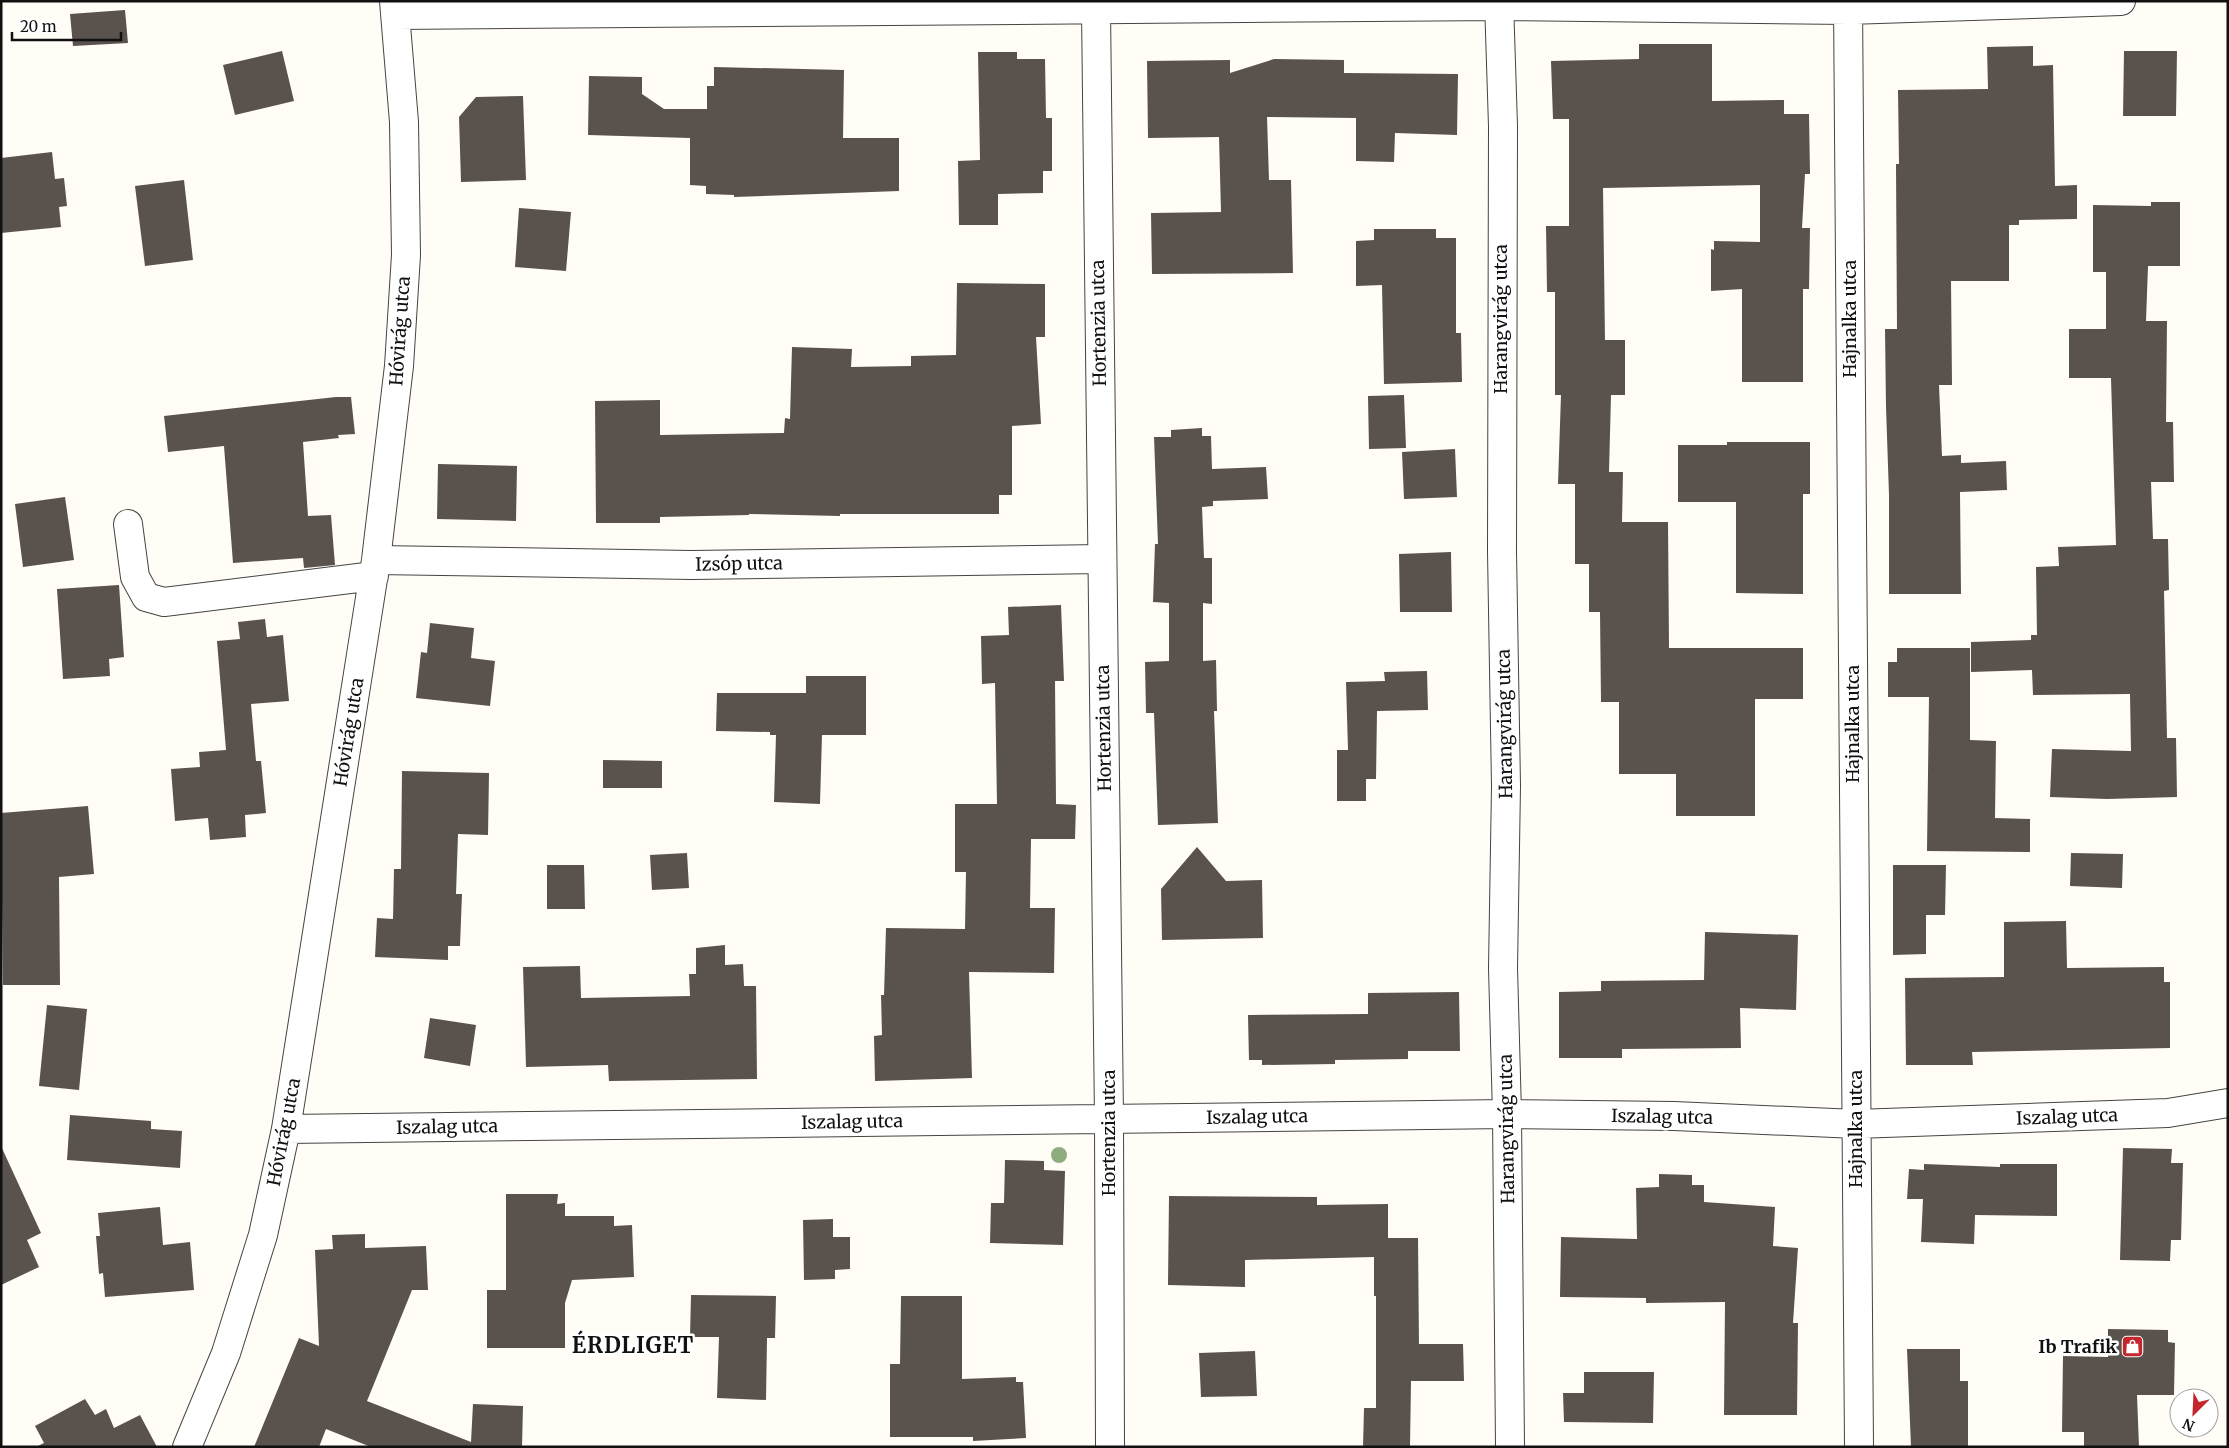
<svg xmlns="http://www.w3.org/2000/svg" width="2229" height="1448" viewBox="0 0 2229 1448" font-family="Merriweather,serif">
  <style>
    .building { fill: #5a524d }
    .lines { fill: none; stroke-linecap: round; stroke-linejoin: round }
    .minor-casing { stroke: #444; stroke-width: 30 }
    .minor { stroke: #fff; stroke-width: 28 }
    .tree { fill: #8dad7f }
    .labels { text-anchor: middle; stroke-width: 5; stroke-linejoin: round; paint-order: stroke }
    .street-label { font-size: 18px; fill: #111; stroke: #fff }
    .poi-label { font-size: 18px; font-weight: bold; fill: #111; stroke: #fff; text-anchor: end }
    .district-label { font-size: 22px; font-weight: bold; letter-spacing: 1px; fill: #111; stroke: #fff }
  </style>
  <rect width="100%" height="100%" fill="#fffdf5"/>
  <path class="building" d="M 125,10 L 128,43 L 73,46 L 70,14 Z
    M 1639,44 L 1712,44 L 1712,101 L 1784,100 L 1784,114 L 1809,114 L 1810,174 L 1805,174 L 1802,228 L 1810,228 L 1809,289 L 1803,289 L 1803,382 L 1742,382 L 1742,289 L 1711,291 L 1711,249 L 1714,250 L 1714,241 L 1760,242 L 1760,185 L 1603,188 L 1605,340 L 1625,340 L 1625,395 L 1611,395 L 1609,472 L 1623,472 L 1622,522 L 1668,522 L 1669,648 L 1803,648 L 1803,699 L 1755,699 L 1755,816 L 1676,816 L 1676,774 L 1619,774 L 1619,702 L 1601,702 L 1600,612 L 1589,612 L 1589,564 L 1575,564 L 1575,484 L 1558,484 L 1561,395 L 1555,395 L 1555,292 L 1547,292 L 1546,226 L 1569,226 L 1569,119 L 1553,119 L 1551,61 L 1639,59 Z
    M 2033,46 L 2033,66 L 2053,65 L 2055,186 L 2077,185 L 2077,219 L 2019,220 L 2019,225 L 2009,225 L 2009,281 L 1951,281 L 1952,385 L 1939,385 L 1942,456 L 1961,455 L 1961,463 L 2006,461 L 2007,490 L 1960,492 L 1961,594 L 1889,594 L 1889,495 L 1886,407 L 1885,329 L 1897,329 L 1896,164 L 1899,164 L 1898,90 L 1988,89 L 1987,47 Z
    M 282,51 L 294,101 L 235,115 L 223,65 Z
    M 2124,51 L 2177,51 L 2176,116 L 2123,116 Z
    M 978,52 L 1017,52 L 1017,59 L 1045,59 L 1046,118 L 1052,118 L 1052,171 L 1043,171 L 1043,193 L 998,194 L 998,225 L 959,225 L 958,161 L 980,160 Z
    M 1274,59 L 1344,60 L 1344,73 L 1458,74 L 1457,135 L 1395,133 L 1394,162 L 1356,161 L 1356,118 L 1267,117 L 1269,180 L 1291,180 L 1293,273 L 1152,274 L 1151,213 L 1221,212 L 1219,137 L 1148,138 L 1147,61 L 1230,60 L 1230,73 Z
    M 714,67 L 844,70 L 843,138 L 899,138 L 899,191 L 734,197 L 734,195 L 706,194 L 706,186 L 690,185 L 690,138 L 588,135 L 589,76 L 642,77 L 642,94 L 664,109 L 707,109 L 707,86 L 714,86 Z
    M 523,96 L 526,180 L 461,182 L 459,117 L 476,97 Z
    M 52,152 L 55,179 L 64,178 L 67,206 L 59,207 L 61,227 L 1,233 L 1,158 Z
    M 184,180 L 193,260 L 145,266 L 135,186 Z
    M 2151,202 L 2180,202 L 2180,266 L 2148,266 L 2146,321 L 2167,321 L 2166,422 L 2173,422 L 2174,482 L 2151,482 L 2153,539 L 2168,539 L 2169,590 L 2164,591 L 2167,738 L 2176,738 L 2177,797 L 2107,799 L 2050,797 L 2052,749 L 2131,751 L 2130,694 L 2033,695 L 2032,670 L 1971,672 L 1971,642 L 2031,640 L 2031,635 L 2037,635 L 2036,567 L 2059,566 L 2058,547 L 2116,545 L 2111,378 L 2069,378 L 2069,329 L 2106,329 L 2106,272 L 2093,272 L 2093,205 L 2151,206 Z
    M 519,208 L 571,212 L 566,271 L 515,267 Z
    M 1374,229 L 1436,229 L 1436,238 L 1456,238 L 1456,333 L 1461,333 L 1462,382 L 1384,384 L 1382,285 L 1356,286 L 1356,241 L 1374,240 Z
    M 957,283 L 1045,284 L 1045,337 L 1036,337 L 1041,424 L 1012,426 L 1012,495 L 999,495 L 999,514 L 840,514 L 840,516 L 749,514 L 749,515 L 660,517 L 660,523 L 596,523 L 595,401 L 660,400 L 660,435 L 784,433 L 785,418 L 790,419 L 792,347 L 852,349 L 851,367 L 911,366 L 911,356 L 956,355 Z
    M 1404,395 L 1406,448 L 1369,449 L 1368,396 Z
    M 336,397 L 351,397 L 355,434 L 338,435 L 339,438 L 303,442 L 308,516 L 331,515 L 335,565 L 304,568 L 303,558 L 233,563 L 224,446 L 168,452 L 164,416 Z
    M 1202,428 L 1202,436 L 1211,436 L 1212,469 L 1266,467 L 1268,499 L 1213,501 L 1213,506 L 1202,507 L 1204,558 L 1212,558 L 1212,604 L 1203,603 L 1203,661 L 1216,660 L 1217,711 L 1214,711 L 1218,823 L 1158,825 L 1154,713 L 1146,713 L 1145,662 L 1169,661 L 1169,603 L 1153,602 L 1155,544 L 1158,544 L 1154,437 L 1171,437 L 1171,430 Z
    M 1727,442 L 1810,442 L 1810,494 L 1803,494 L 1803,594 L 1736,593 L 1736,502 L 1678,502 L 1678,445 L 1727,445 Z
    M 1455,449 L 1457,497 L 1404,499 L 1402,452 Z
    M 438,464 L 517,466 L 516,521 L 437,519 Z
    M 65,497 L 74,560 L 23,567 L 15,504 Z
    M 1451,552 L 1452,612 L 1400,612 L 1399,554 Z
    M 119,585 L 124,657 L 109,659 L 110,676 L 63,679 L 57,589 Z
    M 1061,605 L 1064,681 L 1055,681 L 1056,804 L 1076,805 L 1075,839 L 1031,839 L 1030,908 L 1055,908 L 1054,973 L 969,972 L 972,1078 L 875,1081 L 874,1036 L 882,1035 L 881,995 L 884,995 L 886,928 L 965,929 L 966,872 L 955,872 L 955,804 L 997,804 L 995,683 L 982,684 L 981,636 L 1009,635 L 1008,607 Z
    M 265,619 L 267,637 L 283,635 L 289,701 L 251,704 L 256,761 L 261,761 L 266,813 L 245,815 L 246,837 L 210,840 L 208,818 L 175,821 L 171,769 L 200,767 L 199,752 L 226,750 L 217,641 L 240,639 L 238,622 Z
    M 430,623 L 474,628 L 471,658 L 495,661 L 490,706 L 416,698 L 421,652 L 427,653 Z
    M 1897,648 L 1970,648 L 1970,740 L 1996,741 L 1995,818 L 2030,819 L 2030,852 L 1927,851 L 1929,697 L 1888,697 L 1888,662 L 1897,662 Z
    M 1427,671 L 1428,710 L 1377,711 L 1376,779 L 1366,779 L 1366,801 L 1337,801 L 1337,750 L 1348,750 L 1346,682 L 1385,681 L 1384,672 Z
    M 806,676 L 866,676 L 866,735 L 822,735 L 820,804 L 774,802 L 776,735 L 770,735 L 770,732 L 716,731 L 717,693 L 806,693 Z
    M 603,760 L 662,761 L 662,788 L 603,788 Z
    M 402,771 L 489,773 L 488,835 L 458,834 L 456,894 L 462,894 L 460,946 L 448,946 L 448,960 L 375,957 L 377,918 L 393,919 L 394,869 L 401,869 Z
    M 88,806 L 94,874 L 59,877 L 60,985 L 3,985 L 1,813 Z
    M 1197,847 L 1226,881 L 1262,880 L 1263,938 L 1162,940 L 1161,889 Z
    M 687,853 L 689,888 L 652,890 L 650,855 Z
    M 2071,853 L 2123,854 L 2122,888 L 2070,886 Z
    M 547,865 L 584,865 L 585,909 L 547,909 Z
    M 1893,865 L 1946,865 L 1945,915 L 1926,915 L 1926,954 L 1893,955 Z
    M 2066,921 L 2067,968 L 2164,967 L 2164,982 L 2170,982 L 2170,1048 L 1972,1052 L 1973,1065 L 1906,1065 L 1905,978 L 2004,977 L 2004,922 Z
    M 1705,932 L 1798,935 L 1796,1010 L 1740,1008 L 1741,1048 L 1622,1049 L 1622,1058 L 1559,1058 L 1559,992 L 1601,991 L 1601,981 L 1704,980 Z
    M 725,945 L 725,965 L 743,964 L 744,986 L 756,986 L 757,1079 L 609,1081 L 608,1065 L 526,1067 L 523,967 L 580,966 L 581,998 L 690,996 L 689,974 L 696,974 L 696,948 Z
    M 1459,992 L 1460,1051 L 1408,1051 L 1408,1059 L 1335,1060 L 1335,1064 L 1262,1065 L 1262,1060 L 1249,1060 L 1248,1015 L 1368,1014 L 1368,993 Z
    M 47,1005 L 87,1009 L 79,1090 L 39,1086 Z
    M 430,1018 L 476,1025 L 470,1066 L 424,1058 Z
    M 70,1115 L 151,1121 L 151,1129 L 182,1131 L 180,1168 L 67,1160 Z
    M 1,1146 L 41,1233 L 27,1240 L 39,1267 L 1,1285 Z
    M 2123,1148 L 2172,1149 L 2171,1163 L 2183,1163 L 2181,1240 L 2171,1240 L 2170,1261 L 2120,1260 Z
    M 1005,1160 L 1044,1161 L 1044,1170 L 1065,1171 L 1063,1245 L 990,1243 L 991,1203 L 1004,1203 Z
    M 1924,1164 L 2000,1167 L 2000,1164 L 2057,1164 L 2057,1216 L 1975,1215 L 1974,1244 L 1921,1242 L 1923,1199 L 1907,1199 L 1909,1169 L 1924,1170 Z
    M 1659,1174 L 1692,1175 L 1692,1185 L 1704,1185 L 1704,1202 L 1775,1207 L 1773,1246 L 1798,1248 L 1793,1323 L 1798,1323 L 1797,1415 L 1724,1415 L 1725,1302 L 1646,1303 L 1646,1298 L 1560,1297 L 1561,1237 L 1637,1239 L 1636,1188 L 1659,1187 Z
    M 506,1194 L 558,1194 L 557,1204 L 565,1203 L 565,1216 L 614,1216 L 614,1226 L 632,1225 L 634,1277 L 572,1280 L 565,1303 L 565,1348 L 487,1348 L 487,1290 L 506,1290 Z
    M 1169,1196 L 1317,1197 L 1317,1205 L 1388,1204 L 1388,1238 L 1418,1238 L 1419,1344 L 1463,1344 L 1464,1381 L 1411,1381 L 1410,1447 L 1363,1447 L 1364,1408 L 1376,1408 L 1376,1296 L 1374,1296 L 1374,1257 L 1245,1260 L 1245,1287 L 1168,1285 Z
    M 160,1207 L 163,1245 L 190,1242 L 194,1290 L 105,1297 L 103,1273 L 99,1274 L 96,1236 L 100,1236 L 98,1213 Z
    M 833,1219 L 833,1237 L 850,1237 L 850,1269 L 835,1270 L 835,1279 L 804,1280 L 803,1220 Z
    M 365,1234 L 365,1248 L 426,1246 L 428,1290 L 412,1290 L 367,1401 L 471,1442 L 473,1404 L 523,1406 L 522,1447 L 371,1447 L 326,1429 L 319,1447 L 254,1447 L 299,1338 L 319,1346 L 315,1250 L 333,1249 L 332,1235 Z
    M 691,1295 L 776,1296 L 775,1338 L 767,1338 L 766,1400 L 717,1398 L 719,1337 L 690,1337 Z
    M 901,1296 L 962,1296 L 962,1379 L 1016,1377 L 1016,1382 L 1023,1382 L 1026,1438 L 973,1441 L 973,1437 L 890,1437 L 890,1364 L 900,1364 Z
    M 2108,1329 L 2168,1330 L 2168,1342 L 2175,1343 L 2174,1395 L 2137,1395 L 2139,1447 L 2084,1447 L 2084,1432 L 2062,1432 L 2063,1356 L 2108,1357 Z
    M 1907,1349 L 1960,1349 L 1960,1381 L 1968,1381 L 1968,1447 L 1911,1447 Z
    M 1255,1351 L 1257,1396 L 1201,1397 L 1199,1353 Z
    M 1584,1372 L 1654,1372 L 1653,1423 L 1564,1422 L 1563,1393 L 1584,1393 Z
    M 85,1399 L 95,1415 L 106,1409 L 114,1428 L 140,1415 L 157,1447 L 36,1447 L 44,1443 L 35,1426 Z"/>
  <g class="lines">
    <defs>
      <path id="minor" d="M 1499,1 L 1503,126 L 1502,552 L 1506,786 L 1503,968 L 1507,1114 L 1510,1447
        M 1848,1 L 1859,1447
        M 1096,9 L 1109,1119 L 1110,1447
        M 397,15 L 1499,6 L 1848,10 L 2121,1
        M 128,524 L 135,577 L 146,597 L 164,602 L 374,576
        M 376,560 L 692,565 L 1102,559
        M 286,1129 L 1507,1114 L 1674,1116 L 1856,1124 L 2168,1113 L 2228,1103
        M 187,1447 L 226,1353 L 263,1235 L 286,1129 L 376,560 L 399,366 L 406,255 L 404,122 L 394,1"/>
    </defs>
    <use href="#minor" class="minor-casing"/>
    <use href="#minor" class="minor"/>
  </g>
  <circle class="tree" cx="1059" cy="1155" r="8"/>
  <defs>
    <symbol id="shop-square" viewBox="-11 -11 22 22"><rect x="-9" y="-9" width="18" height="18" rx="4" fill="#c4262e" stroke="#fff"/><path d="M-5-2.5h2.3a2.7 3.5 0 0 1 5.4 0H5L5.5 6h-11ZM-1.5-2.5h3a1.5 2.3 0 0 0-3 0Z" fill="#fff"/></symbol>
  </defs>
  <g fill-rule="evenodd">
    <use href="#shop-square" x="2120" y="1334" width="25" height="25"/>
  </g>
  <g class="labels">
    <g class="street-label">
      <text transform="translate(1501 319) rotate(-90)" y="6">Harangvirág utca</text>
      <text transform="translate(1850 319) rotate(-90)" y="6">Hajnalka utca</text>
      <text transform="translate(1099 323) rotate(-91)" y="6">Hortenzia utca</text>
      <text transform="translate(400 331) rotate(-86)" y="6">Hóvirág utca</text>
      <text transform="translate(739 564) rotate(-1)" y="6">Izsóp utca</text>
      <text transform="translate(1505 724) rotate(-91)" y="6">Harangvirág utca</text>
      <text transform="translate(1853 724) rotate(-90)" y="6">Hajnalka utca</text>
      <text transform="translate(1104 728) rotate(-91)" y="6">Hortenzia utca</text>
      <text transform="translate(349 732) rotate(-81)" y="6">Hóvirág utca</text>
      <text transform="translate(1257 1117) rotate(-1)" y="6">Iszalag utca</text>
      <text transform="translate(1662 1117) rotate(1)" y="6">Iszalag utca</text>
      <text transform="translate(2067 1117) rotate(-2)" y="6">Iszalag utca</text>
      <text transform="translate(852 1122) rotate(-1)" y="6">Iszalag utca</text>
      <text transform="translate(447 1127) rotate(-1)" y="6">Iszalag utca</text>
      <text transform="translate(1507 1129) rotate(-91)" y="6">Harangvirág utca</text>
      <text transform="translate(1856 1129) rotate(-90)" y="6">Hajnalka utca</text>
      <text transform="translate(284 1132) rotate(-79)" y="6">Hóvirág utca</text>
      <text transform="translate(1109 1133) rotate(-90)" y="6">Hortenzia utca</text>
    </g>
    <g class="poi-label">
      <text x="2117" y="1353">Ib Trafik</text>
    </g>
    <g class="district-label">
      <text x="633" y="1353">ÉRDLIGET</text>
    </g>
  </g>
  <rect width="2229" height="1448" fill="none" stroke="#111111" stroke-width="5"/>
  <g transform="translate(2194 1413) rotate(204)"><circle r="24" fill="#ffffff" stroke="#a0a0a0"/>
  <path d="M0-4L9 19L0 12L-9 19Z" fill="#c4262e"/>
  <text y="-8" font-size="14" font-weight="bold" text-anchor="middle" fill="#111111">N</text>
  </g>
  <path d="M12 32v8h109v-8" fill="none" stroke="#111111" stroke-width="2.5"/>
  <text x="20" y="32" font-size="15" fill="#111111" stroke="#ffffff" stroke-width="4" paint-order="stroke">20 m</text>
</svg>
